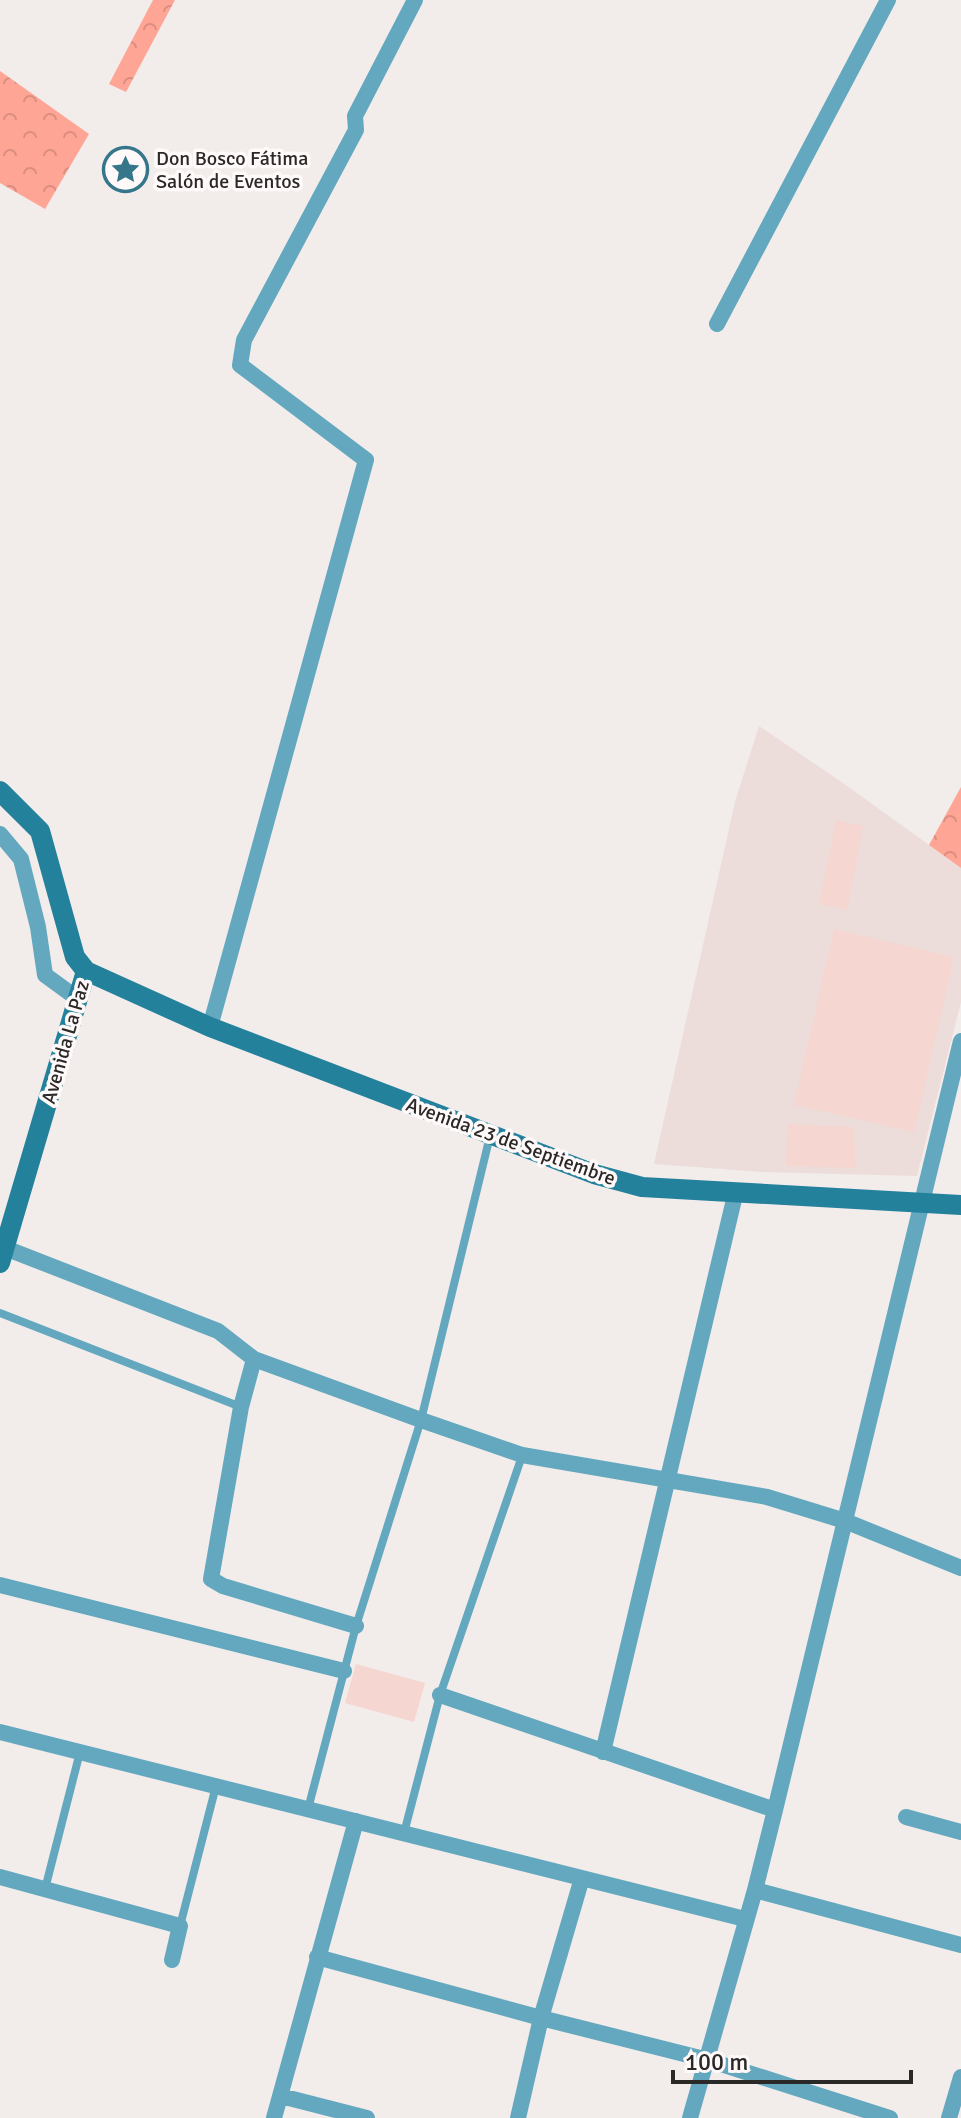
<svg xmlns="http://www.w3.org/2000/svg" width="961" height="2118" viewBox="0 0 961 2118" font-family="Signika,sans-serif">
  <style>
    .built { fill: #ecddda }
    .grass { fill: #f5d6d1 }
    .forest { fill: url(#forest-crowns) }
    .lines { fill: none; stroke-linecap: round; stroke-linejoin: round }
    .lane { stroke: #63a8be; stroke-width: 8 }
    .street { stroke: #63a8be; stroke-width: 16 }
    .secondary { stroke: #24819c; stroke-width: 20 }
    .labels { text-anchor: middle; stroke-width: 7; stroke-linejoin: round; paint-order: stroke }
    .poi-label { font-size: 20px; fill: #2b2828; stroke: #fffaf9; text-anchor: start }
    .street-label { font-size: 20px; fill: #2b2828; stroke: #fffaf9 }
  </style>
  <defs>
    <pattern id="forest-crowns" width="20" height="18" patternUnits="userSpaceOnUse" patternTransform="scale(2)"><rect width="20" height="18" fill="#ffa595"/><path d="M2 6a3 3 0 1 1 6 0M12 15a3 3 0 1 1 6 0" fill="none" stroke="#db8e80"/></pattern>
  </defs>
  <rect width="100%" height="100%" fill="#f2eceb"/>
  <path class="built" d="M 759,726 L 843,783 L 961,868 L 961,1002 L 917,1176 L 763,1172 L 654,1164 L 735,802 Z"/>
  <path class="grass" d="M 836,820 L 863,826 L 847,910 L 819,904 Z
    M 834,929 L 954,957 L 914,1132 L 794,1105 Z
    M 788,1124 L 854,1127 L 855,1168 L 786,1166 Z
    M 356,1664 L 425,1683 L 414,1722 L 345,1703 Z"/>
  <path class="forest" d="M 153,0 L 175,0 L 126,92 L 109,84 Z
    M 0,71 L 89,134 L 45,209 L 0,183 Z
    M 961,787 L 961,868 L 929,845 Z"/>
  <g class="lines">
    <path class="lane" d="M 0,1313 L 241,1407
      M 308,1809 L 356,1626 L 421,1420 L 490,1136
      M 404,1833 L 440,1695 L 522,1456
      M 45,1889 L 80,1752
      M 180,1926 L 216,1786"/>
    <path class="street" d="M 717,324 L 888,0
      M 0,834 L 21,859 L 38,927 L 45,975 L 78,999
      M 210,1027 L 366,460 L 240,365 L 244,340 L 356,130 L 355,116 L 415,0
      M 5,1248 L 218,1331 L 254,1359 L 421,1420 L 522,1455 L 767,1497 L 845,1521 L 961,1568
      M 254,1359 L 241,1407 L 211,1579 L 223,1586 L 356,1626
      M 0,1585 L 344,1671
      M 440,1695 L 775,1810
      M 0,1732 L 745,1919
      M 603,1752 L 736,1191
      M 906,1817 L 961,1832
      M 0,1877 L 180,1926 L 172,1960
      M 755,1890 L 961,1945
      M 317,1957 L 541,2018 L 708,2060 L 890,2118
      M 281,2096 L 367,2118
      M 274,2118 L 356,1821
      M 518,2118 L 541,2018 L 582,1878
      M 690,2118 L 755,1890 L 775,1810 L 961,1041
      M 949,2118 L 961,2077"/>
    <path class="secondary" d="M 0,791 L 40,831 L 75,957 L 86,971 L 210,1027 L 594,1174 L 642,1187 L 961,1205
      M 0,1263 L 86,971"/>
  </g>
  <defs>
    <symbol id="sight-ring" viewBox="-11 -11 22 22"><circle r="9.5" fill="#fffaf9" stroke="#36768a" stroke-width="1.5"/><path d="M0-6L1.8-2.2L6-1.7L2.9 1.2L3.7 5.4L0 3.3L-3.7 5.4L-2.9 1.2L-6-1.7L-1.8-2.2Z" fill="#36768a"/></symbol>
  </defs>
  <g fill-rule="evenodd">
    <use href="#sight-ring" x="100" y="144" width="51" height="51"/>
  </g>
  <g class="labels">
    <g class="poi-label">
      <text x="156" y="165">Don Bosco Fátima<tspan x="156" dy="23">Salón de Eventos</tspan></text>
    </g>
    <g class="street-label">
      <text transform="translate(65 1042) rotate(-74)" y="7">Avenida La Paz</text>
      <text transform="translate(511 1141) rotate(20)" y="7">Avenida 23 de Septiembre</text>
    </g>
  </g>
  <path d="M673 2070v12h238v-12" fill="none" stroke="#2b2828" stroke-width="4"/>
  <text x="685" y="2070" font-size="24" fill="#2b2828" stroke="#fffaf9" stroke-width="6" paint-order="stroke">100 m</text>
</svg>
